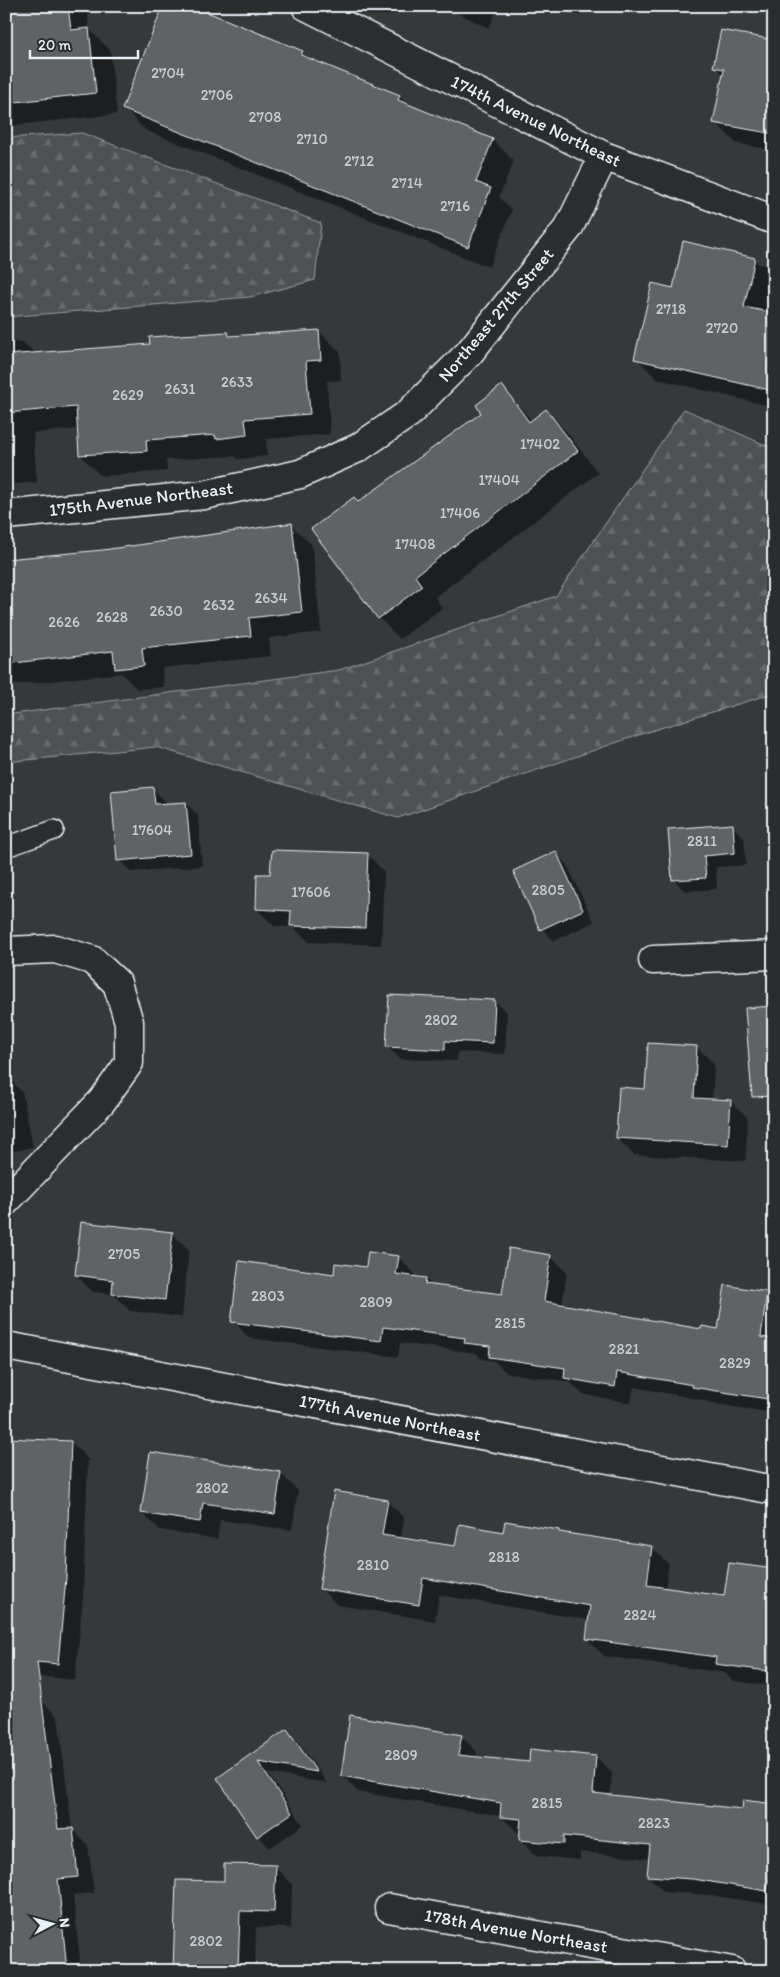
<svg xmlns="http://www.w3.org/2000/svg" width="780" height="1977" viewBox="0 0 780 1977" font-family="Itim,sans-serif">
  <style>
    .forest { fill: url(#forest-firs); stroke: #9aa1a5 }
    .shadow { fill: #0007 }
    .building { fill: #5f6365; stroke: #e8f1f8 }
    .lines { fill: none; stroke-linecap: round; stroke-linejoin: round }
    .service-casing { stroke: #e8f1f8; stroke-width: 22 }
    .minor-casing { stroke: #e8f1f8; stroke-width: 31 }
    .service { stroke: #2a2d2e; stroke-width: 19 }
    .minor { stroke: #2a2d2e; stroke-width: 28 }
    .labels { text-anchor: middle; stroke-width: 4; stroke-linejoin: round; paint-order: stroke }
    .number-label { font-size: 15px; fill: #c6ced3 }
    .street-label { font-size: 18px; fill: #e8f1f8; stroke: #2a2d2e }
  </style>
  <defs>
    <pattern id="forest-firs" width="22" height="20" patternUnits="userSpaceOnUse" patternTransform="scale(1.25)"><rect width="22" height="20" fill="#4d5152"/><path d="M5 1l3.5 6h-7zM16 11l3.5 6h-7z" fill="#676a6c"/></pattern>
  </defs>
  <rect width="100%" height="100%" fill="#35393a"/>
  <filter id="ink" filterUnits="userSpaceOnUse"><feTurbulence type="fractalNoise" baseFrequency=".02" numOctaves="2"/><feDisplacementMap in="SourceGraphic" scale="10" xChannelSelector="R" yChannelSelector="G"/><feConvolveMatrix kernelMatrix="1 2 1 2 8 2 1 2 1" color-interpolation-filters="sRGB"/></filter>
  <g filter="url(#ink)">
    <path class="forest" d="M 82,133 L 321,223 L 315,280 L 250,297 L 6,317 L 6,138 Z
      M 684,409 L 774,449 L 774,693 L 641,734 L 398,818 L 156,747 L 6,762 L 6,715 L 339,670 L 556,596 Z"/>
    <path class="shadow" d="M 6,6 L 87,6 L 89,29 L 110,50 L 117,114 L 6,126 Z
      M 442,6 L 498,6 L 489,28 Z
      M 774,41 L 774,153 L 771,150 L 736,143 L 715,122 L 724,76 L 715,66 Z
      M 302,52 L 310,60 L 399,96 L 410,107 L 493,140 L 514,161 L 499,197 L 512,210 L 489,267 L 145,130 L 124,108 Z
      M 754,259 L 759,264 L 774,267 L 774,407 L 657,379 L 636,358 L 673,289 Z
      M 319,331 L 340,352 L 341,380 L 327,381 L 330,434 L 266,439 L 267,456 L 238,459 L 234,456 L 166,460 L 167,471 L 101,476 L 80,455 L 78,429 L 33,433 L 37,482 L 6,485 L 6,343 L 23,342 L 36,354 L 151,345 L 228,333 L 232,337 Z
      M 502,387 L 532,421 L 546,411 L 567,432 L 598,473 L 435,597 L 442,608 L 400,639 L 379,618 L 313,530 L 359,503 L 483,413 Z
      M 291,525 L 312,545 L 321,632 L 269,638 L 271,656 L 162,668 L 164,687 L 137,689 L 121,673 L 6,686 L 6,560 L 103,551 Z
      M 153,789 L 165,801 L 166,805 L 186,803 L 198,815 L 202,866 L 131,872 L 119,860 Z
      M 732,826 L 744,838 L 746,865 L 716,867 L 717,889 L 685,891 L 673,879 Z
      M 555,853 L 567,865 L 594,922 L 554,941 L 542,929 Z
      M 367,854 L 384,872 L 381,945 L 309,942 L 293,927 L 274,926 L 257,909 L 272,876 Z
      M 495,1001 L 507,1013 L 505,1054 L 457,1052 L 457,1061 L 400,1059 L 388,1047 Z
      M 697,1047 L 714,1064 L 712,1100 L 730,1101 L 748,1118 L 745,1161 L 634,1155 L 617,1138 L 646,1090 Z
      M 6,1076 L 22,1092 L 33,1147 L 6,1153 Z
      M 172,1233 L 189,1250 L 182,1317 L 130,1311 L 113,1294 L 93,1292 L 76,1275 Z
      M 550,1256 L 567,1272 L 562,1306 L 702,1331 L 719,1330 L 767,1293 L 774,1300 L 774,1413 L 710,1403 L 707,1401 L 634,1387 L 631,1403 L 582,1394 L 570,1382 L 507,1373 L 494,1361 L 482,1359 L 476,1353 L 400,1343 L 398,1357 L 249,1338 L 233,1321 L 335,1275 L 367,1269 L 398,1257 L 415,1274 L 414,1277 L 426,1279 L 433,1286 L 503,1296 Z
      M 71,1442 L 88,1459 L 83,1596 L 75,1680 L 15,1674 Z
      M 281,1474 L 298,1491 L 292,1530 L 220,1520 L 217,1539 L 160,1530 L 142,1513 Z
      M 387,1501 L 404,1518 L 401,1539 L 456,1548 L 504,1533 L 559,1531 L 561,1534 L 651,1547 L 669,1564 L 665,1589 L 726,1598 L 774,1571 L 774,1686 L 733,1681 L 725,1673 L 604,1656 L 587,1639 L 590,1620 L 439,1595 L 435,1621 L 337,1605 L 320,1588 Z
      M 42,1701 L 58,1717 L 72,1829 L 88,1845 L 94,1893 L 73,1895 L 81,1970 L 87,1971 L 6,1971 Z
      M 287,1731 L 299,1743 L 327,1783 L 268,1773 L 303,1825 L 270,1848 L 258,1836 L 219,1778 Z
      M 461,1736 L 477,1752 L 476,1758 L 530,1764 L 596,1757 L 612,1773 L 610,1796 L 743,1810 L 774,1806 L 774,1905 L 710,1895 L 664,1892 L 648,1876 L 650,1859 L 580,1852 L 580,1860 L 537,1856 L 521,1840 L 521,1833 L 518,1833 L 501,1816 L 358,1792 L 342,1775 Z
      M 275,1867 L 292,1884 L 291,1928 L 256,1927 L 255,1971 L 175,1971 L 225,1883 Z"/>
    <path class="building" d="M 6,6 L 68,6 L 71,30 L 89,28 L 96,93 L 6,103 Z
      M 163,6 L 209,6 L 207,12 L 303,51 L 301,55 L 400,95 L 398,100 L 493,139 L 476,182 L 491,188 L 468,247 L 122,109 Z
      M 721,30 L 774,40 L 774,134 L 713,123 L 724,69 L 713,67 Z
      M 683,241 L 755,258 L 744,307 L 774,313 L 774,391 L 634,359 L 652,283 L 673,288 Z
      M 319,330 L 321,360 L 306,361 L 310,414 L 245,419 L 247,435 L 216,439 L 215,435 L 146,440 L 147,451 L 79,455 L 76,407 L 6,413 L 6,355 L 150,344 L 149,337 L 228,332 L 229,336 Z
      M 502,385 L 529,422 L 546,409 L 578,451 L 415,576 L 422,586 L 378,619 L 311,529 L 354,497 L 358,502 L 481,413 L 476,405 Z
      M 292,523 L 302,612 L 249,618 L 251,636 L 142,648 L 144,666 L 115,669 L 113,651 L 6,664 L 6,609 L 10,609 L 6,559 L 103,550 Z
      M 153,787 L 155,804 L 186,802 L 191,854 L 117,861 L 111,791 Z
      M 733,824 L 735,853 L 704,856 L 706,878 L 672,880 L 668,829 Z
      M 272,850 L 368,853 L 365,928 L 290,926 L 291,911 L 256,909 L 257,874 L 270,874 Z
      M 556,851 L 583,910 L 540,930 L 513,871 Z
      M 389,995 L 495,1000 L 493,1043 L 445,1041 L 445,1050 L 386,1047 Z
      M 774,1006 L 774,1096 L 752,1097 L 745,1008 Z
      M 648,1043 L 697,1046 L 694,1098 L 731,1100 L 728,1145 L 616,1138 L 619,1087 L 645,1089 Z
      M 81,1222 L 173,1232 L 165,1300 L 112,1294 L 113,1280 L 75,1275 Z
      M 509,1248 L 551,1255 L 544,1301 L 701,1329 L 702,1326 L 718,1329 L 725,1285 L 767,1292 L 761,1337 L 774,1339 L 774,1400 L 692,1387 L 693,1385 L 617,1372 L 615,1387 L 564,1378 L 565,1368 L 489,1357 L 490,1346 L 464,1343 L 465,1338 L 383,1327 L 381,1341 L 231,1322 L 239,1261 L 334,1274 L 335,1263 L 366,1267 L 368,1252 L 399,1256 L 396,1274 L 426,1278 L 425,1284 L 502,1294 Z
      M 6,1438 L 71,1441 L 66,1578 L 58,1664 L 37,1662 L 58,1829 L 73,1828 L 78,1877 L 58,1879 L 67,1971 L 6,1971 Z
      M 150,1452 L 281,1472 L 275,1514 L 203,1503 L 200,1522 L 141,1513 Z
      M 334,1491 L 388,1500 L 382,1535 L 455,1546 L 459,1524 L 503,1532 L 505,1521 L 559,1530 L 559,1532 L 652,1546 L 647,1585 L 724,1596 L 729,1563 L 774,1569 L 774,1672 L 715,1664 L 716,1657 L 586,1639 L 590,1606 L 423,1578 L 419,1605 L 319,1589 Z
      M 350,1715 L 462,1735 L 458,1755 L 529,1762 L 530,1749 L 596,1756 L 593,1793 L 742,1809 L 743,1800 L 774,1804 L 774,1862 L 771,1861 L 767,1891 L 693,1879 L 647,1876 L 650,1845 L 564,1836 L 564,1844 L 519,1840 L 521,1819 L 500,1817 L 501,1803 L 341,1776 Z
      M 287,1729 L 317,1772 L 258,1762 L 292,1813 L 257,1837 L 217,1778 Z
      M 224,1864 L 276,1865 L 274,1912 L 240,1911 L 238,1971 L 173,1971 L 176,1880 L 224,1881 Z"/>
    <g class="lines">
      <defs>
        <path id="service" d="M 6,847 L 54,830"/>
        <path id="minor" d="M 306,6 L 604,156 L 774,220
          M 6,515 L 204,495 L 300,474 L 358,448 L 408,414 L 469,353 L 569,227 L 604,156
          M 6,951 L 55,949 L 92,960 L 117,983 L 129,1022 L 129,1063 L 102,1101 L 6,1201
          M 653,960 L 774,955
          M 6,1346 L 774,1490
          M 389,1908 L 732,1971"/>
      </defs>
      <use href="#service" class="service-casing"/>
      <use href="#minor" class="minor-casing"/>
      <use href="#service" class="service"/>
      <use href="#minor" class="minor"/>
    </g>
  </g>
  <g class="labels">
    <g class="number-label">
      <text x="168" y="78">2704</text>
      <text x="217" y="100">2706</text>
      <text x="265" y="122">2708</text>
      <text x="312" y="144">2710</text>
      <text x="359" y="166">2712</text>
      <text x="407" y="188">2714</text>
      <text x="455" y="211">2716</text>
      <text x="671" y="314">2718</text>
      <text x="722" y="333">2720</text>
      <text x="237" y="387">2633</text>
      <text x="180" y="394">2631</text>
      <text x="128" y="400">2629</text>
      <text x="540" y="449">17402</text>
      <text x="499" y="485">17404</text>
      <text x="460" y="518">17406</text>
      <text x="415" y="549">17408</text>
      <text x="271" y="603">2634</text>
      <text x="219" y="610">2632</text>
      <text x="166" y="616">2630</text>
      <text x="112" y="622">2628</text>
      <text x="64" y="627">2626</text>
      <text x="152" y="835">17604</text>
      <text x="702" y="846">2811</text>
      <text x="548" y="895">2805</text>
      <text x="311" y="897">17606</text>
      <text x="441" y="1025">2802</text>
      <text x="124" y="1259">2705</text>
      <text x="268" y="1301">2803</text>
      <text x="376" y="1307">2809</text>
      <text x="510" y="1328">2815</text>
      <text x="624" y="1354">2821</text>
      <text x="735" y="1368">2829</text>
      <text x="212" y="1493">2802</text>
      <text x="504" y="1562">2818</text>
      <text x="373" y="1570">2810</text>
      <text x="640" y="1620">2824</text>
      <text x="401" y="1760">2809</text>
      <text x="547" y="1808">2815</text>
      <text x="654" y="1828">2823</text>
      <text x="206" y="1946">2802</text>
    </g>
    <g class="street-label">
      <text transform="translate(536 121) rotate(26)" y="6">174th Avenue Northeast</text>
      <text transform="translate(496 315) rotate(-50)" y="6">Northeast 27th Street</text>
      <text transform="translate(141 499) rotate(-7)" y="6">175th Avenue Northeast</text>
      <text transform="translate(390 1418) rotate(11)" y="6">177th Avenue Northeast</text>
      <text transform="translate(516 1931) rotate(10)" y="6">178th Avenue Northeast</text>
    </g>
  </g>
  <rect width="780" height="1977" fill="none" stroke="#2a2d2e" stroke-width="25"/>
  <rect x="12" y="12" width="755" height="1952" fill="none" stroke="#e8f1f8" stroke-width="2" filter="url(#ink)"/>
  <g transform="translate(52 1924) rotate(84)" stroke="#2a2d2e" stroke-width="4" paint-order="stroke">
  <path d="M0-4L9 19L0 12L-9 19Z" fill="#e8f1f8"/>
  <text y="-8" font-size="14" font-weight="bold" text-anchor="middle" fill="#e8f1f8">N</text>
  </g>
  <path d="M30 50v8h108v-8" fill="none" stroke="#e8f1f8" stroke-width="2.5"/>
  <text x="38" y="50" font-size="15" fill="#e8f1f8" stroke="#2a2d2e" stroke-width="4" paint-order="stroke">20 m</text>
</svg>
